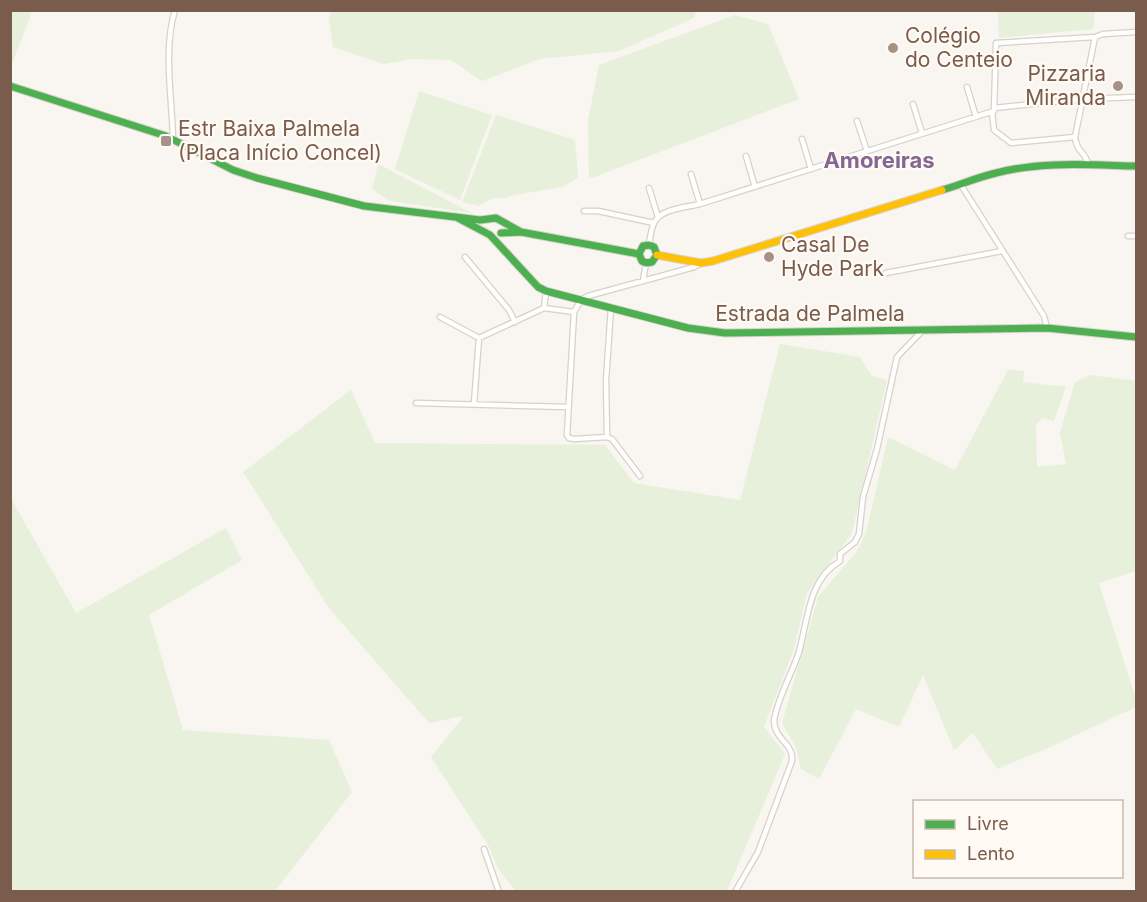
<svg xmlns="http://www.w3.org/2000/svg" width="1147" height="902" viewBox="0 0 1147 902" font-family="Inter,sans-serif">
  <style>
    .green { fill: #e7f0db }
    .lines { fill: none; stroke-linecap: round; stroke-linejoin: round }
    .street-casing { stroke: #d7d1cb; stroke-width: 7 }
    .fast-casing { stroke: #d9d2cb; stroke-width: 9 }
    .slow-casing { stroke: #d9d2cb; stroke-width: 9 }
    .street { stroke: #fefefd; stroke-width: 4.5 }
    .fast { stroke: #4caf50; stroke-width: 7 }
    .slow { stroke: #ffc107; stroke-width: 7 }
    .poi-dot { fill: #a69286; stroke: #fffaf3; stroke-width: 2 }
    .labels { text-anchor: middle; stroke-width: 4.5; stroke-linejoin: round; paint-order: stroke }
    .poi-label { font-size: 21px; fill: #7a5c4d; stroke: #fffaf3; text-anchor: start }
    .street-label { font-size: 21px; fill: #7a5c4d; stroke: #fffaf3 }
    .neighbourhood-label { font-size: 22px; font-weight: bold; fill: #846695; stroke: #fffaf3 }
  </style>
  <rect width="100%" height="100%" fill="#f9f5f0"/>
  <path class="green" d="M 11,10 L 31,11 L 30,17 L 11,66 Z
    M 331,10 L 696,10 L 696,11 L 694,18 L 619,51 L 540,59 L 482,81 L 451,60 L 412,59 L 383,64 L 333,47 L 329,19 Z
    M 998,11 L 998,10 L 1104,11 L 1104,12 L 1095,12 L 1093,29 L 999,38 Z
    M 735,15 L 768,24 L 799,99 L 589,179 L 588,120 L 599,65 Z
    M 419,91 L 492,115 L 460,200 L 395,169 Z
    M 496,115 L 575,140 L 578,178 L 562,187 L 514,195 L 507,198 L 493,198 L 479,206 L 462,202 Z
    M 378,164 L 472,213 L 390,201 L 372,189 Z
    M 780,344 L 860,357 L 872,376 L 887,380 L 852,533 L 807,593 L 794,649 L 764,727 L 785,754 L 727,891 L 515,891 L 498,868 L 488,845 L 431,757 L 464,716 L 429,723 L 329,608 L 243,472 L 351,390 L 375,443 L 605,445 L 634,483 L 740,500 Z
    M 1008,370 L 1024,371 L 1023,382 L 1066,387 L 1054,421 L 1043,418 L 1036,424 L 1037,467 L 1066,464 L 1060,433 L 1075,382 L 1090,375 L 1136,381 L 1136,571 L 1099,583 L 1136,700 L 1136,707 L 1048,748 L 997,769 L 973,733 L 954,750 L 923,675 L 899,727 L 856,709 L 819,779 L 801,769 L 796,748 L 782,723 L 818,597 L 857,551 L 866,533 L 888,437 L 955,470 Z
    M 10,497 L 76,613 L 226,528 L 242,560 L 149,615 L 183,730 L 329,740 L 352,792 L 275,891 L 11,891 Z"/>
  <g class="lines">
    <defs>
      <path id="street" d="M 967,87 L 976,117
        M 913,104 L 922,133
        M 994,108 L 1083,99 L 1136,97
        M 992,112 L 994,130 L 1011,143 L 1075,137
        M 857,121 L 867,151
        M 173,139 C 172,98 163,49 175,10
        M 802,139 L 811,169
        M 746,156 L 755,187
        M 1088,165 C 1087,153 1076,152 1075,137 L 1095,37
        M 691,174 L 700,204
        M 961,185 L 1044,316 L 1047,328
        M 649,188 L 658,217
        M 584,211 L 598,211 L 654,223
        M 1128,236 L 1136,236
        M 649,245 C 650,237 651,228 655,221 C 662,209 687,207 700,204 L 994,111 L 996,43 L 1095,37 L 1103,34 L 1136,32
        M 465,257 L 509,310 L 515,322
        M 886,273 L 1002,251
        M 643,281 L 646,263
        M 546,291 L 544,308 L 574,312 L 581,300 L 588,296 L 694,267 L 701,263
        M 574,312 L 567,435 L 569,438 L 574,439 L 607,437 L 612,439 L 640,476
        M 440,317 L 479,338 L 544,308
        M 416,403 L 568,407
        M 474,404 L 479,338
        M 607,437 L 606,380 L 611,308
        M 484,849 L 499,892
        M 735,892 L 758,852 L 792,761 C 794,743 774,740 774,720 C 778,698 790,677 798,655 C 808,623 807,580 840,561 L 840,554 L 855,542 L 859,534 L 863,497 L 877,449 L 897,357 L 922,331"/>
      <path id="fast" d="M 10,86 L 166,136 L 233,170 L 257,178 L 364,206 L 480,220 L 496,218 L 521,232
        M 942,190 C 960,185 978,177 996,173 C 1041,161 1090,165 1136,166
        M 456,217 L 490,235 L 538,287 L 546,291 L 688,328 L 725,333 L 1047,328 L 1136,337
        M 501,233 L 521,232 L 639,254
        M 639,254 L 643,246 L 649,245 L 654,247 L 657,255
        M 639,254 L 642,261 L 646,263 L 652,262 L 657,255"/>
      <path id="slow" d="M 657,255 L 701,263 L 713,261 L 942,190"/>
    </defs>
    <use href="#street" class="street-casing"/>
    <use href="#fast" class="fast-casing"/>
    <use href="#slow" class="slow-casing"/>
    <use href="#street" class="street"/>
    <use href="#fast" class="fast"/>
    <use href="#slow" class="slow"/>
  </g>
  <g class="poi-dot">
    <circle cx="893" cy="48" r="6"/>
    <circle cx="1118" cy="86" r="6"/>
    <rect x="160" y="135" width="12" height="12" rx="3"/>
    <circle cx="769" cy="257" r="6"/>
  </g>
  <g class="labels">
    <g class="poi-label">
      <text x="905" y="43">Colégio<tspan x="905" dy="24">do Centeio</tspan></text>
      <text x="1106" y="81" text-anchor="end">Pizzaria<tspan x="1106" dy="24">Miranda</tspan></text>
      <text x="178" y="136">Estr Baixa Palmela<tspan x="178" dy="24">(Placa Início Concel)</tspan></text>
      <text x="781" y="252">Casal De<tspan x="781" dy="24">Hyde Park</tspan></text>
    </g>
    <g class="street-label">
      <text x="810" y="321">Estrada de Palmela</text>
    </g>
    <g class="neighbourhood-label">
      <text x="879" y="168">Amoreiras</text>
    </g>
  </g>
  <rect width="1147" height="902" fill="none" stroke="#7a5c4d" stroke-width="24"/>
  <rect x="913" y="800" width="210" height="78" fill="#fffaf3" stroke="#cabbb1" stroke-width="1.5"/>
  <rect x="925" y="820" width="30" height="9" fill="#4caf50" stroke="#cabbb1" stroke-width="1.5"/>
  <text x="967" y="830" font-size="18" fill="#7a5c4d">Livre</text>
  <rect x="925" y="850" width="30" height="9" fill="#ffc107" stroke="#cabbb1" stroke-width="1.5"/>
  <text x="967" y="860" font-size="18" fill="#7a5c4d">Lento</text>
</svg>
